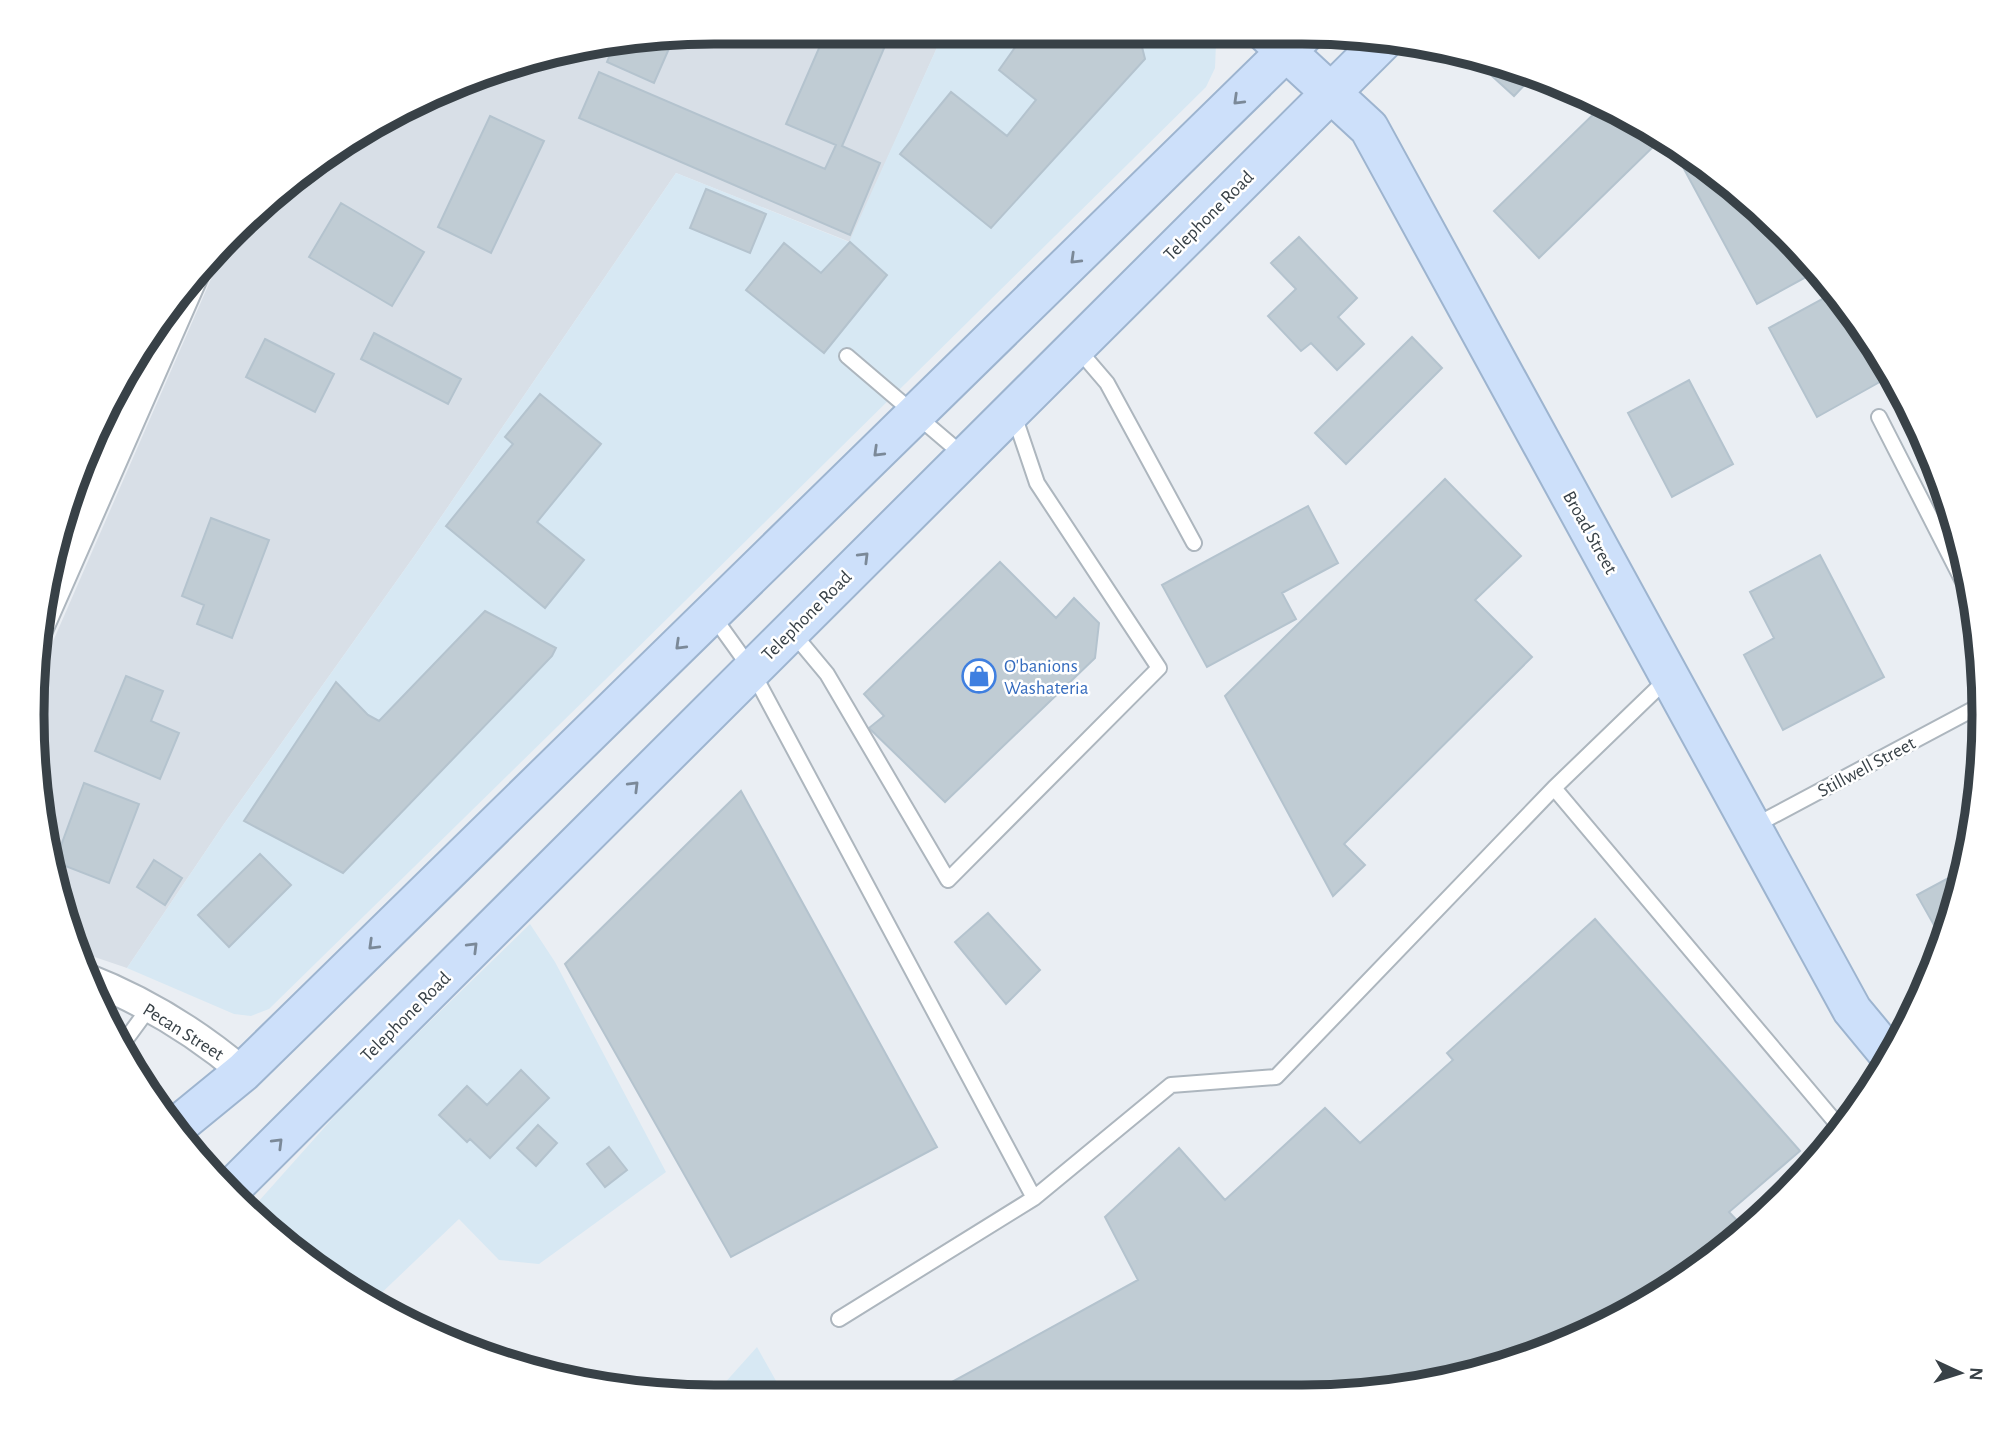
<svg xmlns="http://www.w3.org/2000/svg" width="2016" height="1429" viewBox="0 0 2016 1429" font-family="'Alegreya Sans',sans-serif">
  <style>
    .residential { fill: #d8dfe7 }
    .commercial { fill: #d7e8f3 }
    .building { fill: #c0ccd4; stroke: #b4c3ce; stroke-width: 2 }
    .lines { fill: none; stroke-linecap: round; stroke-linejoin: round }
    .lane-casing { stroke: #adb6be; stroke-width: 18 }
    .street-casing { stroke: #adb6be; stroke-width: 32 }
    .secondary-casing { stroke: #9db4cf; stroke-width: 42 }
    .lane { stroke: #fff; stroke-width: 14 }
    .street { stroke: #fff; stroke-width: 28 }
    .secondary { stroke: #cde0fa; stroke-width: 38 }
    .oneway { stroke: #7b8998 }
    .labels { text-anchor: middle; stroke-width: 5; stroke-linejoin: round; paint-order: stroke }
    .street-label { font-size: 19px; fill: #384147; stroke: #fff }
    .shop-label { font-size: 19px; fill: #366cbe; stroke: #fff; text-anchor: start }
    .rim { fill: none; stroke: #384147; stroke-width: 9 }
  </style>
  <rect width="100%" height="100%" fill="#eaeef3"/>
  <path class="residential" d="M 715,32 L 944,32 L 850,242 L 676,173 L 415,555 L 224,824 L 127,968 L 77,951 L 37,803 L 37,678 L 228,240 L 335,146 L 537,55 Z
    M 144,349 L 69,521 L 102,413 Z"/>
  <path class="commercial" d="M 944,32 L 1208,32 L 1216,43 L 1215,68 L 1206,87 L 605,680 L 269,1009 L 251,1016 L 234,1014 L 127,968 L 224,824 L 415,555 L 676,173 L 849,242 Z
    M 530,924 L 555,962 L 666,1172 L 539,1264 L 499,1260 L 459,1219 L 372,1302 L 298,1256 L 250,1211 L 348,1101 Z
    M 757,1347 L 784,1395 L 713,1396 Z"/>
  <path class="building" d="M 826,32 L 891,32 L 842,146 L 880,163 L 850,235 L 579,118 L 599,72 L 825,169 L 836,145 L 786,124 Z
    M 1026,32 L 1113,32 L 1141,43 L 1145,59 L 991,228 L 900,154 L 951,92 L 1007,136 L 1036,100 L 999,70 Z
    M 674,37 L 654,83 L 607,62 L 614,45 Z
    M 1469,55 L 1534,75 L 1514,96 Z
    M 1604,104 L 1630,117 L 1656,144 L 1539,258 L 1494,211 Z
    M 490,116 L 544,141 L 491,253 L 438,227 Z
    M 1670,143 L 1752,201 L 1819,270 L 1757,304 Z
    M 706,189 L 766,214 L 750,253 L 690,228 Z
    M 341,203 L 424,252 L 392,306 L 309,257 Z
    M 1299,237 L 1357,298 L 1338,317 L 1364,344 L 1337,370 L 1311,343 L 1301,351 L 1268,316 L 1296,289 L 1271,263 Z
    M 850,242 L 887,275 L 824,353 L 746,290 L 784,243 L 821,273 Z
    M 1835,292 L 1894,374 L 1817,417 L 1769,328 Z
    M 374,333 L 461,379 L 448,404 L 361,359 Z
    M 1412,337 L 1442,368 L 1346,464 L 1315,433 Z
    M 265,339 L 334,374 L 315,412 L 246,377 Z
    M 1689,380 L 1733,464 L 1672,497 L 1628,413 Z
    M 540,394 L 601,444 L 537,522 L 584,560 L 545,608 L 446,526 L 513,444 L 505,437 Z
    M 1445,479 L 1521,556 L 1475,600 L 1532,657 L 1344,844 L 1365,865 L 1333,896 L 1225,696 Z
    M 1308,506 L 1338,563 L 1282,593 L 1296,619 L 1207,667 L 1162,585 Z
    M 211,518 L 269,540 L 232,638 L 197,624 L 204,605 L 182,596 Z
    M 1820,555 L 1884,677 L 1783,730 L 1744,655 L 1774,638 L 1750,592 Z
    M 1000,562 L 1056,618 L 1074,598 L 1099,623 L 1095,658 L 945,802 L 869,728 L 884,716 L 864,694 Z
    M 485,611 L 556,648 L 552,656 L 343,873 L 244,821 L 336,682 L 368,715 L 379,721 Z
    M 126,676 L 163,691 L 151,721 L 179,733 L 160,779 L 95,751 Z
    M 84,783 L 139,804 L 109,883 L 55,862 Z
    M 741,791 L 937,1147 L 731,1257 L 565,964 Z
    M 260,854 L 291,885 L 229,947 L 198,915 Z
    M 154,860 L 182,878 L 165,905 L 137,887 Z
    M 1965,869 L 1961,892 L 1943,941 L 1917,895 Z
    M 988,913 L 1040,970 L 1006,1004 L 955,942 Z
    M 1595,919 L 1800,1151 L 1729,1212 L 1747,1231 L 1603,1327 L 1391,1392 L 930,1394 L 1138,1280 L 1105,1217 L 1179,1148 L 1225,1200 L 1325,1108 L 1360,1143 L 1453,1060 L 1447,1053 Z
    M 521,1070 L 549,1098 L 490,1158 L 470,1139 L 467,1142 L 439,1115 L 467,1086 L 487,1105 Z
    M 538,1125 L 557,1143 L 536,1166 L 517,1148 Z
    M 609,1147 L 627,1170 L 605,1187 L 587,1164 Z"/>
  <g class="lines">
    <defs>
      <path id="lane" d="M 1077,348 L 1107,383 L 1194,543
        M 847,356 L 963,455
        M 1879,417 L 1973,601
        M 713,616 L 751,669 L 1034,1198 L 1171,1085 L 1276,1077 L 1554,788 L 1667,679
        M 792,632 L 827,674 L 948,880 L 1159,668 L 1037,483 L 1014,415
        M 1554,788 L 1843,1131
        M 1754,826 L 1981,705
        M 124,1042 L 149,1008
        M 839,1319 L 1034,1198"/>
      <path id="street" d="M 37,632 L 194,275
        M 84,977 C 141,999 196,1032 243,1072"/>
      <path id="secondary" d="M 1265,32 L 1369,128 L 1852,1010 L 1890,1056
        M 177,1126 L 243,1072 L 1306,32
        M 229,1191 L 1384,40"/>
    </defs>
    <use href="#lane" class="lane-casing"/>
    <use href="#street" class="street-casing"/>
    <use href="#secondary" class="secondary-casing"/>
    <use href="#lane" class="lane"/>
    <use href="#street" class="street"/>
    <use href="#secondary" class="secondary"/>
  </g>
  <defs><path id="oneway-chevron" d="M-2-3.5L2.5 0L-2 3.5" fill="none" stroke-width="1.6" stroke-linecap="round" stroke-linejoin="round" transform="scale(1.75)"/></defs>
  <g class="oneway">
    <use href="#oneway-chevron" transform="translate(1238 100) rotate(136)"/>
    <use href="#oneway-chevron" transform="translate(1075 259) rotate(136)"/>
    <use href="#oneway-chevron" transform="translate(878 452) rotate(136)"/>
    <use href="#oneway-chevron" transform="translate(864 557) rotate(-45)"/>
    <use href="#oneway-chevron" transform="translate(680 645) rotate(136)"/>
    <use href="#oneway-chevron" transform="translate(634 786) rotate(-45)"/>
    <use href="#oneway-chevron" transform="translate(373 945) rotate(136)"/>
    <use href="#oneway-chevron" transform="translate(473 947) rotate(-45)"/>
    <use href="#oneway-chevron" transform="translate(278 1143) rotate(-45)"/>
  </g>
  <defs>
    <symbol id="shop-ring" viewBox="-11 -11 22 22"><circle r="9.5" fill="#fff" stroke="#3f7fe0" stroke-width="1.5"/><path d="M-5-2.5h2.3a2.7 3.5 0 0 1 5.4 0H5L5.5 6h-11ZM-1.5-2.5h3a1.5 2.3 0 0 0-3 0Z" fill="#3f7fe0"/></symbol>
  </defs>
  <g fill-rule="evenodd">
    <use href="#shop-ring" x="960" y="657" width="38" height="38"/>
  </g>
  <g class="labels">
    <g class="street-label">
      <text transform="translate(1208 215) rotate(-45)" y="7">Telephone Road</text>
      <text transform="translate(1591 532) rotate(61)" y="7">Broad Street</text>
      <text transform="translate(806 615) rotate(-45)" y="7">Telephone Road</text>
      <text transform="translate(1866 766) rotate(-28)" y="7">Stillwell Street</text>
      <text transform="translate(405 1016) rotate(-45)" y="7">Telephone Road</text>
      <text transform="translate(184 1031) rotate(32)" y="7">Pecan Street</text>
    </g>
    <g class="shop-label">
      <text x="1004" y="672">O'banions<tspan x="1004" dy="22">Washateria</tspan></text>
    </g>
  </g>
  <path d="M0 0H2016V1429H0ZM714 44H1302A670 670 0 0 1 1972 714V715A670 670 0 0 1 1302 1385H714A670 670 0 0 1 44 715V714A670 670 0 0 1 714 44Z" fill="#fff" fill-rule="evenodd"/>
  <path class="rim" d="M714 44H1302A670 670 0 0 1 1972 714V715A670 670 0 0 1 1302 1385H714A670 670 0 0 1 44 715V714A670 670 0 0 1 714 44Z"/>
  <g transform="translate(1960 1373) rotate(94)" stroke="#ffffff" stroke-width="5" paint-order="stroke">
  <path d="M0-5L12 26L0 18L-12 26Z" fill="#384147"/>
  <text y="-10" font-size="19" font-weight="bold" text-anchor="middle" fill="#384147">N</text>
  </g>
</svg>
